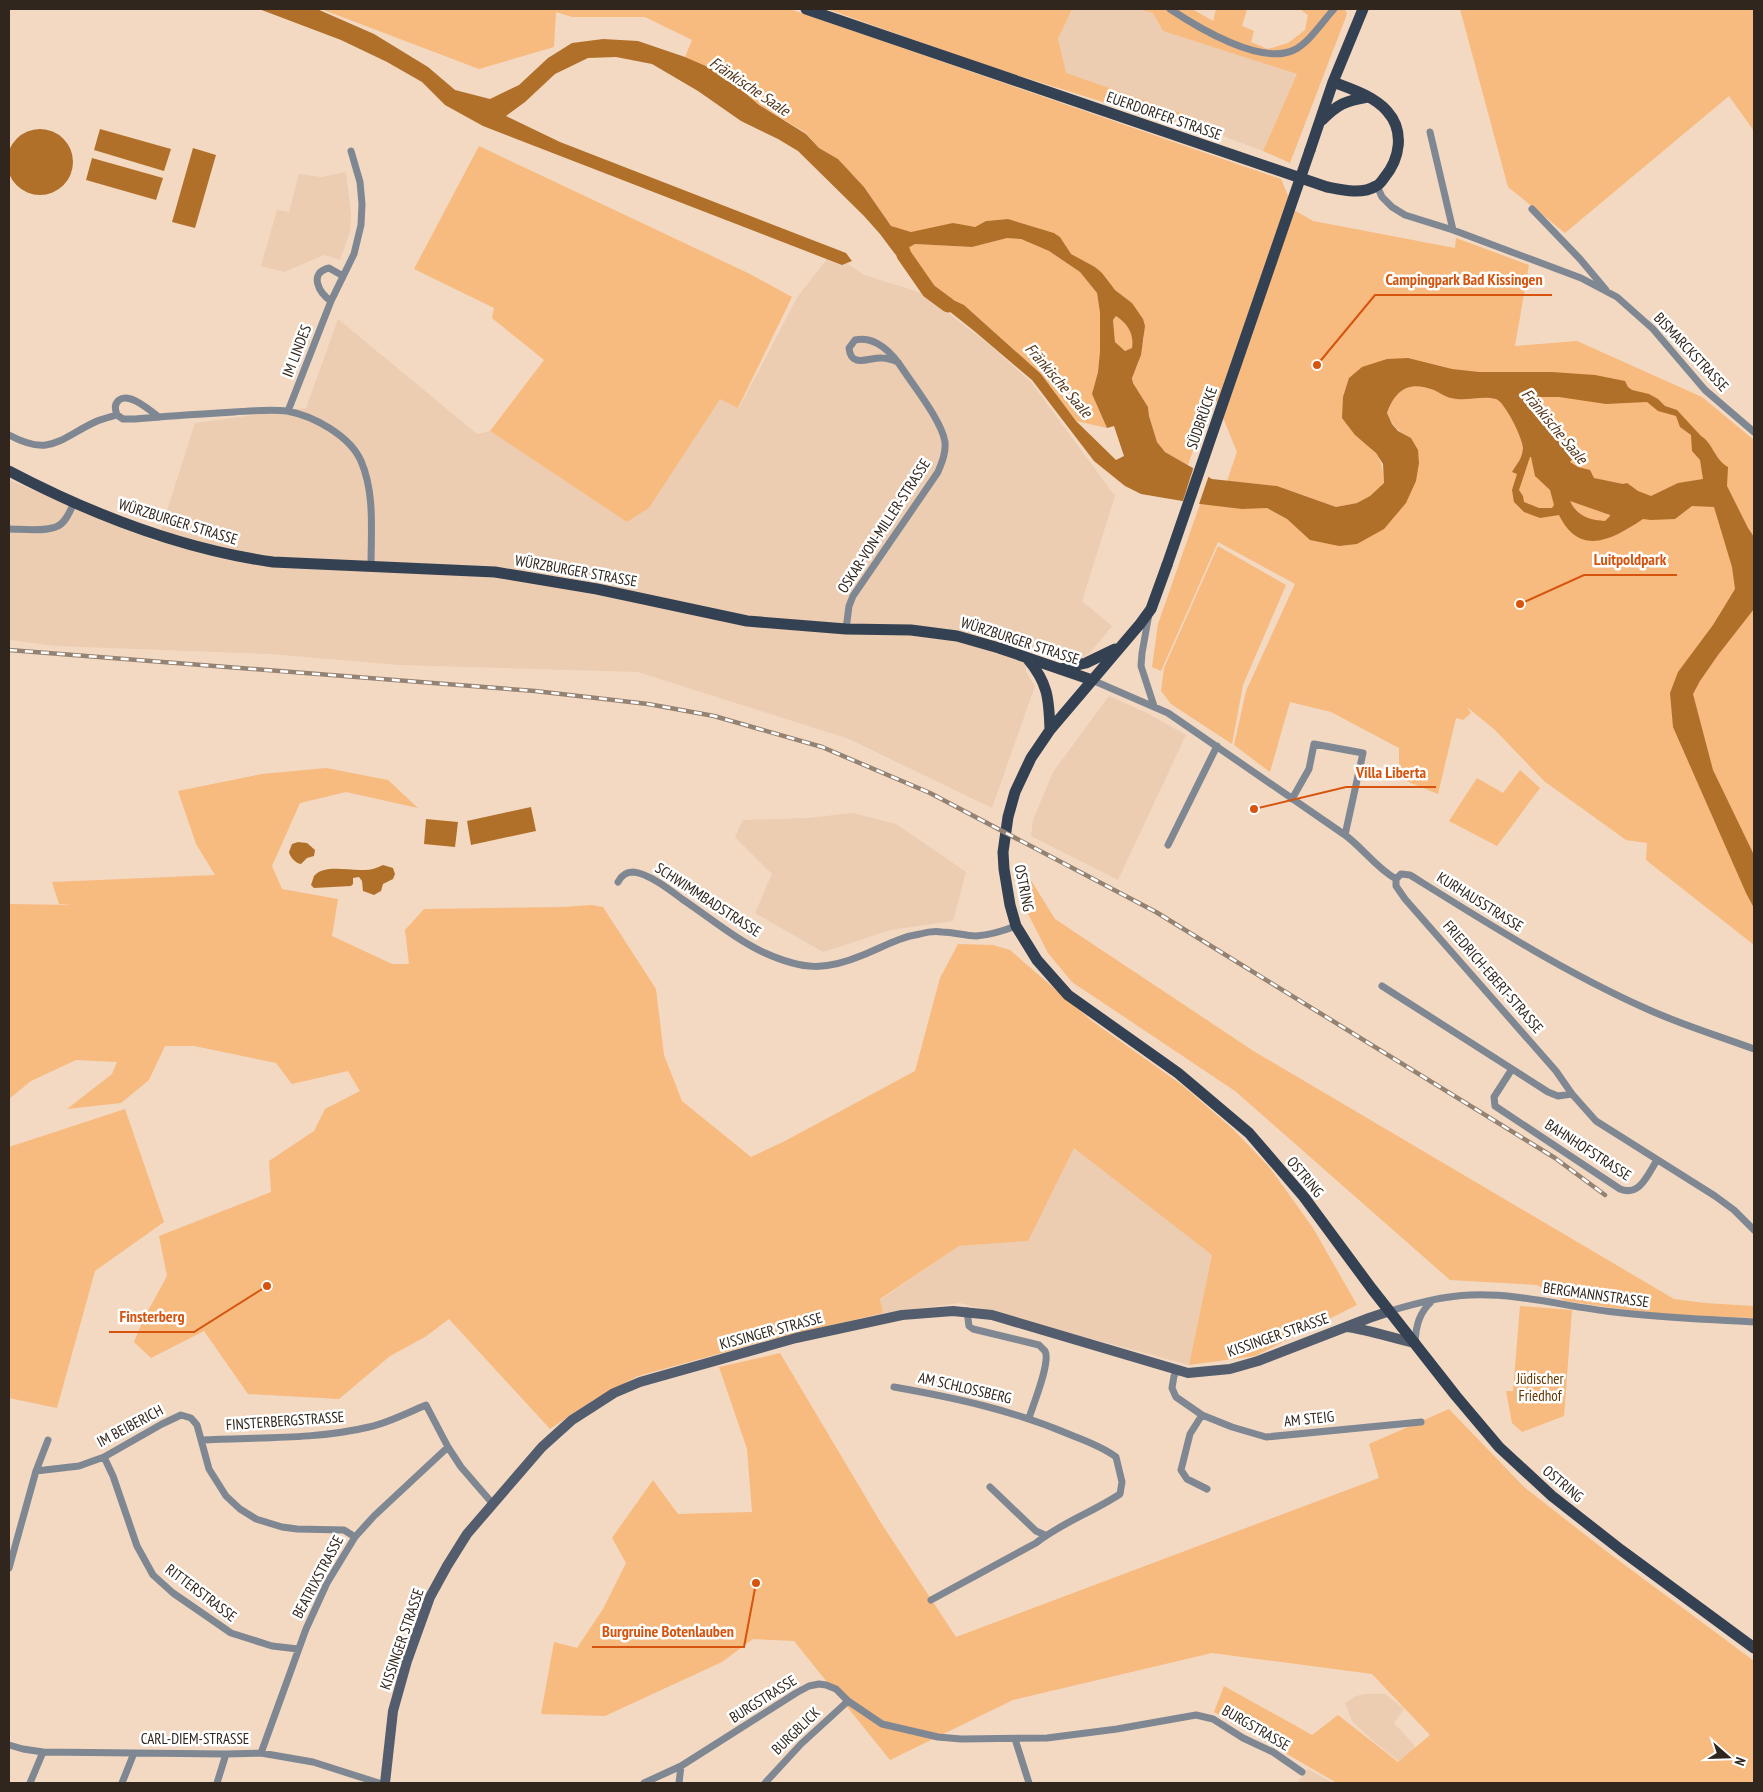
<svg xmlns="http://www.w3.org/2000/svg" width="1763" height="1792" viewBox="0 0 1763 1792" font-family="'PT Sans Narrow',sans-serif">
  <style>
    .built { fill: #eccdb1 }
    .green { fill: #f7ba7f }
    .water { fill: #b17029; fill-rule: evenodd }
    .pier { fill: #f3d9c2 }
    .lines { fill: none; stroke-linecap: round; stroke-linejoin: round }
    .river { stroke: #b17029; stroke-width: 15 }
    .street { stroke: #7f8792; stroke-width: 7 }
    .secondary { stroke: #535d6d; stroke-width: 10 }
    .primary { stroke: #344153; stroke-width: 11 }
    .rail-casing { stroke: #948272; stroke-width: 4.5 }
    .rail { stroke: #fff; stroke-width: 2.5; stroke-dasharray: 8; stroke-linecap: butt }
    .primary-bridge { stroke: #344153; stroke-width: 11 }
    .labels { text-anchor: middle; stroke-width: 5; stroke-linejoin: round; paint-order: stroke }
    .street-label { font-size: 15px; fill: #30261d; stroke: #fff }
    .park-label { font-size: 15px; fill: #623700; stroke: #fff }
    .water-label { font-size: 16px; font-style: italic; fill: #533619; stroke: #fff }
    .leader { fill: none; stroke: #d6540e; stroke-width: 2 }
    .callout-dot { fill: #d6540e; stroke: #fff; stroke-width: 2 }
    .callout-label { font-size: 16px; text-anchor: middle; font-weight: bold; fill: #d6540e; stroke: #fff; stroke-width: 5; stroke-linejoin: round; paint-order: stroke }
  </style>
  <rect width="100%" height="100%" fill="#f3d9c2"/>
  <path class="built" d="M 1071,9 L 1139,9 L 1153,12 L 1163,31 L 1297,74 L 1263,151 L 1060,75 L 1058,39 Z
    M 346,172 L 351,214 L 350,232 L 340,260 L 324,255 L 284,272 L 261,266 L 277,210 L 289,212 L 299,174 L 321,177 Z
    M 832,253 L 864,275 L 922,293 L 986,342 L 1031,382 L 1115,496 L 1082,601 L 1112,626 L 1089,654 L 1080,659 L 1070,662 L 1025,647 L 1026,672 L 1035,686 L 992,808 L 849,739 L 638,672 L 399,665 L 270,654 L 56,646 L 9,640 L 9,480 L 157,542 L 195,423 L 306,408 L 338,319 L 477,434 L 490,431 L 627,522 L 649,508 L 720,398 L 739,408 L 798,296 Z
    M 1109,696 L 1147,713 L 1186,735 L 1118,880 L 1031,836 L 1033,820 L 1053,772 Z
    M 853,813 L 896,824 L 966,872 L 953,921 L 891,930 L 823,952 L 755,913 L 772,874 L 735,837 L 743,820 L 808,818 Z
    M 1074,1147 L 1212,1255 L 1189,1365 L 960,1303 L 883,1313 L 880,1300 L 959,1246 L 1028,1241 Z
    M 1365,1694 L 1385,1694 L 1404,1709 L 1394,1723 L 1415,1746 L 1410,1761 L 1400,1762 L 1373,1741 L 1352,1721 L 1345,1703 L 1356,1696 Z
    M 1308,1769 L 1333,1783 L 1297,1783 Z"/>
  <path class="green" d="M 321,9 L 790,9 L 1281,179 L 1294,210 L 1313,221 L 1455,248 L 1456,238 L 1529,265 L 1515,346 L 1577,341 L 1702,397 L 1754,440 L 1754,945 L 1646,860 L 1647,843 L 1626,840 L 1544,781 L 1495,730 L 1467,707 L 1471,713 L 1463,720 L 1456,718 L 1438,794 L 1399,778 L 1399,748 L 1331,712 L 1290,702 L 1270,772 L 1234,745 L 1246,691 L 1295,584 L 1218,542 L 1161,671 L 1152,667 L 1158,624 L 1200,504 L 1267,508 L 1287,519 L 1296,527 L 1357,544 L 1411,438 C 1399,432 1393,427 1387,413 C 1393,398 1396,392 1411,386 L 1407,358 L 1355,435 C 1376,453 1382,453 1384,483 L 1370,496 L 1357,503 L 1336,507 L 1277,486 L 1227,481 L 1237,452 L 1213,393 L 1188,465 L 1165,452 L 1157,442 L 1149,416 L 1148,407 L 1133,383 L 1132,374 L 1138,364 L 1144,337 L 1132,303 L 1115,290 L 1095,267 L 1070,254 L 1060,237 L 1054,233 L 1008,219 L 986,221 L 975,227 L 911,232 L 895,228 L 891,226 L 864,187 L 838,159 L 819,148 L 806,133 L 759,105 L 722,73 L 685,57 L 692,40 L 645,17 L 572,17 L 556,12 L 554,47 L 479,69 Z
    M 827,9 L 1072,9 L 1058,39 L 1066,73 L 1198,119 L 1205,134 L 985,65 Z
    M 1139,9 L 1194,9 L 1194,10 L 1213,21 L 1216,9 L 1247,9 L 1242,26 L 1254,31 L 1251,42 L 1268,49 L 1288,43 L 1305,30 L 1308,15 L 1300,9 L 1345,9 L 1347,14 L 1290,163 L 1263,151 L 1297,74 L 1163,31 L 1153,13 Z
    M 1460,9 L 1754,9 L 1754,131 L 1729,96 L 1565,233 L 1508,187 Z
    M 479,146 L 750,274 L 792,297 L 738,408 L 720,399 L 649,508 L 627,522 L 490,431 L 544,360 L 492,318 L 494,308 L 414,269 Z
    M 1007,237 L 1021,239 L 1049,251 L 1080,272 L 1097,293 L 1100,313 L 1100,351 L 1098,372 L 1092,394 L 1107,428 L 1076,421 L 1041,374 L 964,305 L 934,291 L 906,249 L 915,244 L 972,247 Z
    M 1116,316 C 1128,324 1134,334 1132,348 L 1125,351 L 1115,342 L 1113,320 Z
    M 1218,546 L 1286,585 L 1243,685 L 1232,744 L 1171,704 L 1161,691 L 1164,668 Z
    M 326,768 L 388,780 L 418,808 L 346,792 L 300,803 L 272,866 L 282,889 L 338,899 L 332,936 L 392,964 L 409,964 L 405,930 L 424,909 L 563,907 L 591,905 L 603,907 L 656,989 L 664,1055 L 682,1101 L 751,1157 L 785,1141 L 915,1071 L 940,978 L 958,944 L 993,945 L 1010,950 L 1092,1021 L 1182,1085 L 1234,1130 L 1270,1168 L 1313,1228 L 1357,1305 L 1255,1356 L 1189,1365 L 1212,1255 L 1074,1148 L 1028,1241 L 959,1246 L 880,1299 L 883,1313 L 765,1341 L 638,1376 L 593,1400 L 550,1429 L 449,1319 L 425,1337 L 390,1356 L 339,1399 L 248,1394 L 204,1331 L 151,1358 L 134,1342 L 143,1320 L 167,1276 L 159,1236 L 271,1192 L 269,1161 L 314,1131 L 325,1109 L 360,1091 L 348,1071 L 292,1084 L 276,1063 L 194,1046 L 165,1046 L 149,1080 L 121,1103 L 67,1109 L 112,1074 L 117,1062 L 76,1060 L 31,1081 L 9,1099 L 9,904 L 73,905 L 59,904 L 52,882 L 215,875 L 196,844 L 178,791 L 262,774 Z
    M 1520,770 L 1540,788 L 1497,846 L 1449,821 L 1477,778 L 1503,793 Z
    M 1027,874 L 1055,919 L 1255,1052 L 1674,1299 L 1705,1303 L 1754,1306 L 1754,1318 L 1657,1314 L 1565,1301 L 1537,1285 L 1450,1280 L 1235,1091 L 1072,982 L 1048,953 L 1027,912 Z
    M 125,1109 L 164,1222 L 95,1271 L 57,1408 L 9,1398 L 9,1147 Z
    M 1520,1306 L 1572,1310 L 1564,1416 L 1522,1432 L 1512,1423 L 1506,1391 L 1513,1391 Z
    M 780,1353 L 881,1523 L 956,1637 L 1379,1478 L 1369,1444 L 1449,1409 L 1524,1487 L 1602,1548 L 1754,1661 L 1754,1783 L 1337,1783 L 1214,1712 L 1224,1686 L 1312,1735 L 1338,1715 L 1398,1762 L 1430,1735 L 1372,1674 L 1212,1653 L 1013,1700 L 890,1760 L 794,1641 L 753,1639 L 722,1662 L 605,1716 L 541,1714 L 554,1642 L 577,1648 L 603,1609 L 626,1563 L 612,1538 L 653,1480 L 678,1514 L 752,1512 L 747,1449 L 719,1367 Z"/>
  <path class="water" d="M 259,9 L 317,9 L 374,34 L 428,67 L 455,90 L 490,99 L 519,85 L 548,58 L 572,43 L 603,39 L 638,41 L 685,57 L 722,73 L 759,105 L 806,134 L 819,148 L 838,159 L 864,187 L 891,226 L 911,232 L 953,223 L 975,227 L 986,221 L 1008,219 L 1054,233 L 1060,237 L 1071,254 L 1095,267 L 1102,273 L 1115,290 L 1132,303 L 1143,319 L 1145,326 L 1141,355 L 1132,378 L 1133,383 L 1148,407 L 1149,416 L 1157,442 L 1165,452 L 1212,479 L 1277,486 L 1336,507 L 1357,503 L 1370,496 L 1384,483 L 1383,464 L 1376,453 L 1355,435 L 1342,418 L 1343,397 L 1349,378 L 1362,367 L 1387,359 L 1408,358 L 1452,369 L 1479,372 L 1552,372 L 1595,375 L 1625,381 L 1628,387 L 1632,390 L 1649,394 L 1658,399 L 1665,406 L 1677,410 L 1701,436 C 1713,443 1714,459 1728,467 L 1727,486 L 1748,528 L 1754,537 L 1754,609 L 1718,655 L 1700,681 L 1693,694 L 1713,770 L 1754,855 L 1754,908 L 1746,893 L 1673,727 L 1670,693 L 1678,672 L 1713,625 L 1735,589 L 1732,567 L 1714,507 L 1692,506 L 1675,519 L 1651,520 L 1643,519 C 1613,539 1580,558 1559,515 L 1540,518 L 1524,512 L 1514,502 L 1512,490 L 1517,474 L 1512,472 C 1517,463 1522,460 1523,448 C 1523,439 1505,402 1496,399 C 1480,395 1467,402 1451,398 C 1445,397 1439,392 1434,390 C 1409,380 1395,390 1387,413 L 1392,424 L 1398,431 L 1411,438 L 1418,450 L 1419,463 L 1416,481 L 1406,503 L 1384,529 L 1357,544 L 1339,546 L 1310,540 L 1287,519 L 1267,508 L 1242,509 L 1200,504 L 1141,494 L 1125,486 L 1094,461 L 1032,380 L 973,330 L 930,296 L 934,291 L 964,305 L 1041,374 L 1076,421 L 1116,460 L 1124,456 L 1114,426 L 1107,428 L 1092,394 L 1098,372 L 1100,351 L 1100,313 L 1097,293 L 1080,272 L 1049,251 L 1021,239 L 1007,238 L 972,247 L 915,244 L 906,249 L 911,265 L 895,254 L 880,234 L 864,216 L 798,151 L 778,139 L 741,121 L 698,91 L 652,64 L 616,57 L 588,58 L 555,74 L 525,102 L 506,116 L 560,142 L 846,253 L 852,261 L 842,265 L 483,126 L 445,105 L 422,82 L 387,62 L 341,40 ZM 1116,316 C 1128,324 1134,334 1132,348 L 1125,351 L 1115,342 L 1113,320 ZM 1533,397 L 1559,397 L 1606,404 L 1647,402 L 1658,411 L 1676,416 L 1680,427 L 1691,435 L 1692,451 L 1700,460 L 1703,479 L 1678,483 L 1651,496 L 1638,491 L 1627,483 L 1623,484 L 1594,478 L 1590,470 L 1578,467 L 1570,462 L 1574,457 L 1574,454 C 1569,450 1570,446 1567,440 C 1564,432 1552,426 1544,424 L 1539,415 L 1532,412 L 1531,399 ZM 1530,457 L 1531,457 L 1535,476 L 1550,490 L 1554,505 L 1552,508 L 1539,508 L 1524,502 L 1523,496 L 1519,490 ZM 1570,501 L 1610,515 L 1610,516 L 1605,521 C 1589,520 1577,516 1570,501 Z
    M 100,129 L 171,149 L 164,171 L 94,150 Z
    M7 162a33 33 0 1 1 66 0a33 33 0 1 1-66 0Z
    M 193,148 L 216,155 L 195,228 L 172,222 Z
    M 92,158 L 163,178 L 156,200 L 86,180 Z
    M 531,807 L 536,831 L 471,845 L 467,821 Z
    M 426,819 L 458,822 L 455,847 L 424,844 Z
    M 298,842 L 307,843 L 315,850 L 314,856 L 307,858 L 301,864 C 295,863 290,857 289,852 L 292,844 Z
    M 383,865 L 393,868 L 395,874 L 393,879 L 383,884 L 381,891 L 374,895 L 363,891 L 362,881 L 359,877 L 353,878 L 353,884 L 351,886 L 314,888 L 311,885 L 314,876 C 325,864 347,871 364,870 C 371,870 377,868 383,865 Z"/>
  <path class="pier" d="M 1194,466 L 1209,475 L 1198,507 L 1182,504 Z"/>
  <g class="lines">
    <path class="river" d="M 901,246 L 904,255 L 929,291 L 948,305"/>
    <path class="street" d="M 1170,9 C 1197,27 1261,66 1294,50 C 1308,44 1323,21 1334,9
      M 1430,132 L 1453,230
      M 1377,186 L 1382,197 L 1392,207 L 1405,215 L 1453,230 L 1581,278 L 1617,297 L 1653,329 L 1705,390 L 1754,432
      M 1532,209 L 1580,259 L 1606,290
      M 331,301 C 319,293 308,273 329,268 L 343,276
      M 288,411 L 331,301 L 354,254 L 361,225 L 362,204 L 360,182 L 351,151
      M 117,415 C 115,410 114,404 119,400 C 130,392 150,411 159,417
      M 9,435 C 50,457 59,439 95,422 C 101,419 110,417 117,415 L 123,419 L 135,419 C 168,416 201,414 234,412 C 251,411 270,409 287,411 C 314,416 350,436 361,461 C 375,493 371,532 371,566
      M 9,529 C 20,529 48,532 58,526 C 66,522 70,511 74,503
      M 1149,614 L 1142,653 L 1141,666 L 1154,706
      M 846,629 L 849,606 L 853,596 L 938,472 C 942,462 946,453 945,442 C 942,422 916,389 904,371 C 893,354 877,335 855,340 L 849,348 C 851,369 869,357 882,358 C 888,358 893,360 898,362
      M 1092,680 L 1168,713 L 1345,835 C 1363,848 1376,868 1396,879
      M 1292,799 L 1309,769 L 1314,744 L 1363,753 L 1345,835
      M 1168,845 L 1217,746
      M 1396,879 L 1396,886 L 1405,899 L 1556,1071 L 1572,1094 L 1596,1121 L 1715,1196 L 1734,1210 L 1754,1230
      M 1396,879 L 1401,874 L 1410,875 C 1487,923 1564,972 1647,1009 C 1682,1025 1719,1036 1754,1049
      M 618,882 C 621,876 626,872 633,872 C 648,873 670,890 682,899 C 709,917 735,939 765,953 C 803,970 825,971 863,955 C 883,947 899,937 920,934 C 927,932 935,931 942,932 C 954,932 965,936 976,936 C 991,935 1003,931 1016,926
      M 1382,986 L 1548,1092 L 1558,1096 L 1572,1094
      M 1512,1069 L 1494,1097 L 1495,1106 L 1620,1189 C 1640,1197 1648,1174 1657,1160
      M 967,1311 L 969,1326 L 973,1329 L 1039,1345 C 1040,1346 1044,1350 1045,1351 C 1051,1362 1033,1405 1029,1418
      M 1390,1311 C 1417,1303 1443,1296 1471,1295 C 1519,1293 1567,1307 1614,1312 C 1661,1318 1707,1319 1754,1322
      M 1415,1343 C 1416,1325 1419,1313 1432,1301
      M 1177,1371 L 1174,1376 L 1172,1388 L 1176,1397 L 1202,1415 L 1232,1427 L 1266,1437 L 1421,1422
      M 894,1387 C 956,1398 1012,1410 1071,1435 C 1086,1441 1103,1447 1116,1457 L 1122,1482 L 1120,1494 C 1093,1512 1061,1523 1036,1543 L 931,1600
      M 1202,1415 L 1190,1434 L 1181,1470 L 1187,1479 L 1207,1489
      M 201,1440 C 256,1437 315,1440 369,1427 C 388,1423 407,1413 426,1405 L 448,1447 L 461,1467 L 493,1504
      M 104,1457 L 113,1476 L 137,1546 L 153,1575 L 173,1593 L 231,1633 L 272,1646 L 298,1649
      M 36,1471 L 79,1466 L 104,1457 L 162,1424 L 181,1415 L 191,1418 L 197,1425 L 209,1469 L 226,1496 L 240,1509 L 256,1519 L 282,1527 L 297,1529 L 344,1530 L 355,1537
      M 990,1487 L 1036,1531 L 1045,1535
      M 9,1568 L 36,1471 L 48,1440
      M 1015,1739 L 1029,1783
      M 9,1745 L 23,1749 L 43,1752 L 226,1754 L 261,1753 L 313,1762 L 379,1783
      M 261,1753 L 306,1629 L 327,1583 L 355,1537 L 374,1516 L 448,1447
      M 30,1783 L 43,1752
      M 122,1783 L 134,1753
      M 217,1783 L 226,1754
      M 644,1783 L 681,1766 L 796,1693 L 809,1686 L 819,1684 L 826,1685 L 836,1689 L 848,1701 L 882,1724 L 938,1737 L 961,1739 L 1047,1738 L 1117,1729 L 1196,1715 L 1213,1719 L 1243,1738 L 1273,1752 L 1302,1772
      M 679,1783 L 681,1766
      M 765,1783 L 801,1744 L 848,1701"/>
    <path class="secondary" d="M 1347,1327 C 1370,1330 1392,1338 1415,1343
      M 385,1783 L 393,1711 L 407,1661 L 430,1597 L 447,1566 L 467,1534 L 542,1447 L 572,1420 L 614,1393 L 640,1382 L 796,1338 L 902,1315 L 953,1311 L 992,1315 L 1188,1373 L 1230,1369 L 1258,1361 L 1369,1318 L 1390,1311"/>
    <path class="primary" d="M 806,9 L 1327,187 C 1342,190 1362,195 1376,186 C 1379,185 1382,181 1384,178 C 1400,159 1405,131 1387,111 C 1374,96 1351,89 1333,82
      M 1322,120 C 1338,104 1345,101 1368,97
      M 1310,150 L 1333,82 L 1363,9
      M 9,471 C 91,514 180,549 273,562 L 495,572 L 597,589 L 747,621 L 846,629 L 911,630 L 957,636 L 999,648 L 1092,680
      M 1167,565 L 1151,609 L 1140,624 L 1050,730 L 1031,758 L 1015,792 L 1008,817 L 1003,852 L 1004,869 L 1010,905 L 1016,926 L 1037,960 L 1068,995 L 1178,1073 L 1249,1133 L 1304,1197 L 1372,1289 L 1456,1396 L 1499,1447 L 1552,1496 L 1621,1550 L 1754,1648
      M 1027,658 C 1048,683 1049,698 1050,730
      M 1060,669 L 1086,663 L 1115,649"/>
    <defs>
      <path id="rail" d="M 9,650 L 535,691 L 648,704 L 714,716 L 822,747 L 930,793 L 1156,912 L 1555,1158 L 1605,1195"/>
    </defs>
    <use href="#rail" class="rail-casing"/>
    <use href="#rail" class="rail"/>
    <path class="primary-bridge" d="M 1167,565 L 1310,150"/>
  </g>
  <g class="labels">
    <g class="street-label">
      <text transform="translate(1164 116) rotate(19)" y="5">EUERDORFER STRASSE</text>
      <text transform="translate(297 351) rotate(-69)" y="5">IM LINDES</text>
      <text transform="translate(1691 352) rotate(47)" y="5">BISMARCKSTRASSE</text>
      <text transform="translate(1202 418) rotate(-71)" y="5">SÜDBRÜCKE</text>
      <text transform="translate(178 522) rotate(17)" y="5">WÜRZBURGER STRASSE</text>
      <text transform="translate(884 526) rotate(-57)" y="5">OSKAR-VON-MILLER-STRASSE</text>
      <text transform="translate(576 571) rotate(10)" y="5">WÜRZBURGER STRASSE</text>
      <text transform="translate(1020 641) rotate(18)" y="5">WÜRZBURGER STRASSE</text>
      <text transform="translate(1024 888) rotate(79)" y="5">OSTRING</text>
      <text transform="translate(708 900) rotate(33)" y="5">SCHWIMMBADSTRASSE</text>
      <text transform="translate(1480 902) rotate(32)" y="5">KURHAUSSTRASSE</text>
      <text transform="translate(1493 977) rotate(49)" y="5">FRIEDRICH-EBERT-STRASSE</text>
      <text transform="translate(1588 1150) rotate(33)" y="5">BAHNHOFSTRASSE</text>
      <text transform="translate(1305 1177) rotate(50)" y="5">OSTRING</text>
      <text transform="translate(1596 1295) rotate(8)" y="5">BERGMANNSTRASSE</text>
      <text transform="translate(771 1331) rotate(-15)" y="5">KISSINGER STRASSE</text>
      <text transform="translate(1278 1335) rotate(-19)" y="5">KISSINGER STRASSE</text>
      <text transform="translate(965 1388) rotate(13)" y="5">AM SCHLOSSBERG</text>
      <text transform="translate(1309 1419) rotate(-6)" y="5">AM STEIG</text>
      <text transform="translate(285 1421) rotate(-4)" y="5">FINSTERBERGSTRASSE</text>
      <text transform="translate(130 1426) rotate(-28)" y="5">IM BEIBERICH</text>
      <text transform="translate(1563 1484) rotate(40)" y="5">OSTRING</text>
      <text transform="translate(318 1577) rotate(-62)" y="5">BEATRIXSTRASSE</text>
      <text transform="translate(201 1593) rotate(37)" y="5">RITTERSTRASSE</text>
      <text transform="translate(402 1639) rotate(-71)" y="5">KISSINGER STRASSE</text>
      <text transform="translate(763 1699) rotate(-32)" y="5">BURGSTRASSE</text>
      <text transform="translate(1256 1728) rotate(30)" y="5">BURGSTRASSE</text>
      <text transform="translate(796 1731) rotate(-44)" y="5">BURGBLICK</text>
      <text x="195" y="1744">CARL-DIEM-STRASSE</text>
    </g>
    <g class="park-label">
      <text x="1540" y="1384">Jüdischer<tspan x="1540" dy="17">Friedhof</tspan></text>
    </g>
    <g class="water-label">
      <text transform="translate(750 86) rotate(34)" y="6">Fränkische Saale</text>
      <text transform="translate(1059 380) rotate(49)" y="6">Fränkische Saale</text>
      <text transform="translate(1555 426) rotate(50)" y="6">Fränkische Saale</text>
    </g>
  </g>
  <path class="leader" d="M1317 365L1375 295H1552M1520 604L1584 575H1677M1254 809L1346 787H1436M267 1286L194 1332H109M756 1583L744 1647H592"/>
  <g class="callout-dot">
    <circle cx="1317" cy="365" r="5"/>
    <circle cx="1520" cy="604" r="5"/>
    <circle cx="1254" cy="809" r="5"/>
    <circle cx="267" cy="1286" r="5"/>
    <circle cx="756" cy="1583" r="5"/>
  </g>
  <g class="callout-label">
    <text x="1464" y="285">Campingpark Bad Kissingen</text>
    <text x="1630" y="565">Luitpoldpark</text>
    <text x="1391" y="778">Villa Liberta</text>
    <text x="152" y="1322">Finsterberg</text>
    <text x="668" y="1637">Burgruine Botenlauben</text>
  </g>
  <rect width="1763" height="1792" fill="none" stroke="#30261d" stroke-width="20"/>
  <g transform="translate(1728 1757) rotate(110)" stroke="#ffffff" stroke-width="4" paint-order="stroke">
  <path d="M0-4L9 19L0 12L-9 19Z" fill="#30261d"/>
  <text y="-8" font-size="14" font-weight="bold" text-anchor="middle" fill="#30261d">N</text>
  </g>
</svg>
